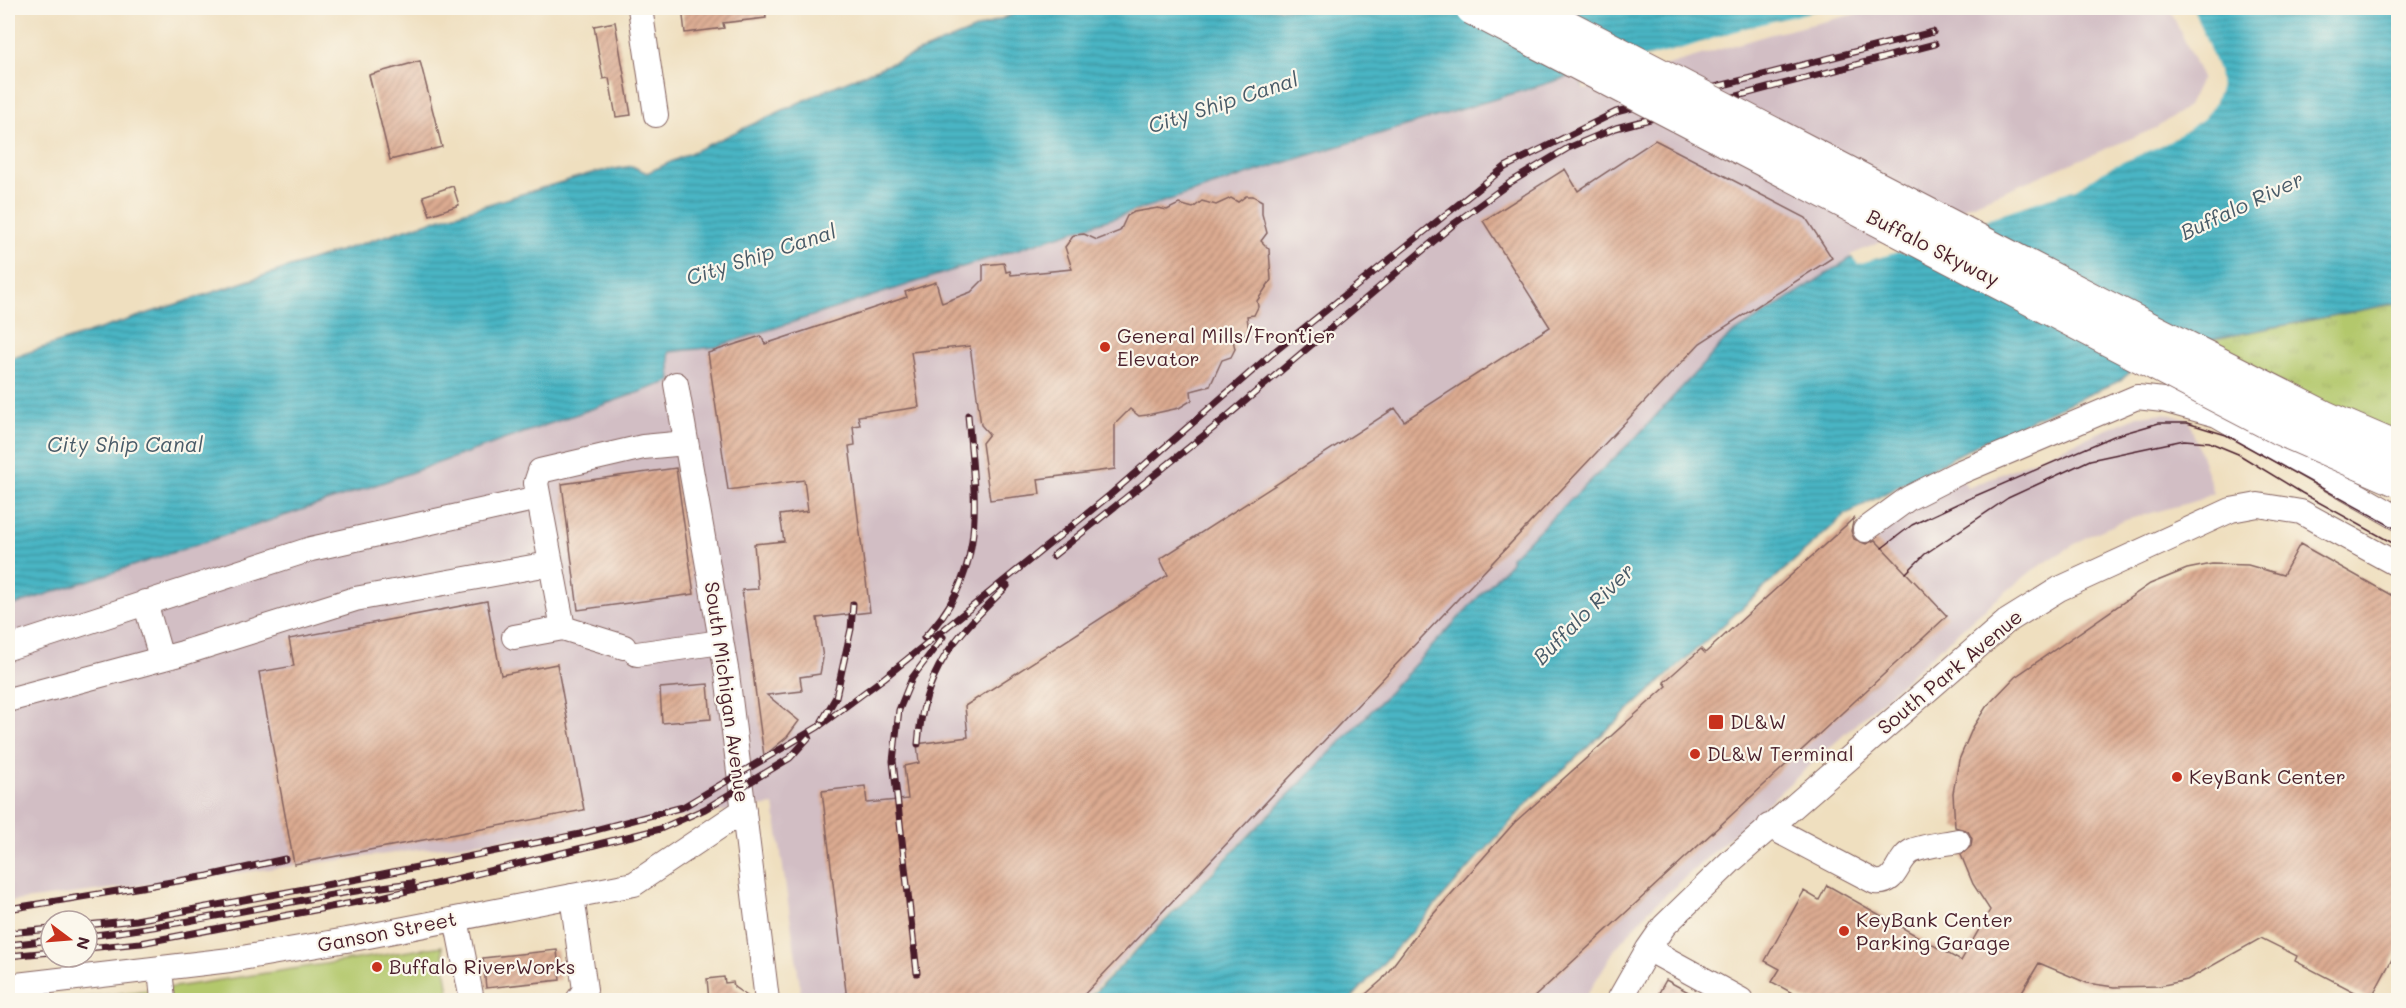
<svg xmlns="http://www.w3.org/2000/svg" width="2406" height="1008" viewBox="0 0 2406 1008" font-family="Mali,sans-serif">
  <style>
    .industrial { fill: #d2bec4 }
    .grass { fill: #b3c86c; stroke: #7e744c; stroke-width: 1.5 }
    .park { fill: url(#park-tufts); stroke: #7e744c; stroke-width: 1.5 }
    .water { fill: url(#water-rules); stroke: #496a78; stroke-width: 1.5 }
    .pier { fill: #efdfbf }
    .building { fill: url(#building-hatch) }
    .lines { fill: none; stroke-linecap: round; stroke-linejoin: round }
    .minor-casing { stroke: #84625f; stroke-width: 26 }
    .minor { stroke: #fff; stroke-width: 24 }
    .tram { stroke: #4a1f2b; stroke-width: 1.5 }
    .rail-casing { stroke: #4a1f2b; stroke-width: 7 }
    .rail { stroke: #fbf7ec; stroke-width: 4.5; stroke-dasharray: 14; stroke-linecap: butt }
    .highway-bridge-casing { stroke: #84625f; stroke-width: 35; stroke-linecap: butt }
    .highway-bridge { stroke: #fff; stroke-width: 33 }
    .poi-dot { fill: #c8321e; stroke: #fbf7ec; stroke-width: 2 }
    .labels { text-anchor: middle; stroke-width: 4.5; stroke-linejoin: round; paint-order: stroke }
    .street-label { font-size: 20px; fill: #4a1f2b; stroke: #fbf7ec }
    .poi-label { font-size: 20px; fill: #4a1f2b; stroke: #fbf7ec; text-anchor: start }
    .water-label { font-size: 21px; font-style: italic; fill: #495b68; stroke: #fbf7ec }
  </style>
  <defs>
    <pattern id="park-tufts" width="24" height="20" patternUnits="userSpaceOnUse" patternTransform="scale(1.5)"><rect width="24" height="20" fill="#b3c86c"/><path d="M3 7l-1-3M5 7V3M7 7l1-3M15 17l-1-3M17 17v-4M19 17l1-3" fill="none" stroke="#9bab5e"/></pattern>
    <pattern id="water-rules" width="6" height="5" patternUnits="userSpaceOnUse" patternTransform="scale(1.5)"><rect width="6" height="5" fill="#48b5c4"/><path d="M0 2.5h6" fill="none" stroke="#3e939f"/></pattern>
    <pattern id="building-hatch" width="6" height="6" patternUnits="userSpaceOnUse" patternTransform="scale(1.5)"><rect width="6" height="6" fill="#dcab91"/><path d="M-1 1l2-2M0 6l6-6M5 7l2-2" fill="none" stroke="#b48b77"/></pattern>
  </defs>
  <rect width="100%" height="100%" fill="#fbf7ec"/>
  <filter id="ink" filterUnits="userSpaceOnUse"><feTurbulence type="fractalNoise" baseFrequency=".0167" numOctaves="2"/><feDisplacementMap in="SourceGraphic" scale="12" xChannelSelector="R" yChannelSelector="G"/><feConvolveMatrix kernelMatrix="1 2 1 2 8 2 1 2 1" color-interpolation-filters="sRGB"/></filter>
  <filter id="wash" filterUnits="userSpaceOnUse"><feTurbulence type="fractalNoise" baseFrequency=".008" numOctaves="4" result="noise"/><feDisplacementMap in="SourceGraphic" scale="24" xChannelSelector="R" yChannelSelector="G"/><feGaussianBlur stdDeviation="1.35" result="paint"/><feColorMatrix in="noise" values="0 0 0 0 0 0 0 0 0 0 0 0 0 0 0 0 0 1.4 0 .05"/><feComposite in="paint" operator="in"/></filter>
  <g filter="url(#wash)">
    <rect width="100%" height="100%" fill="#efdfbf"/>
    <path class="industrial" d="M 1871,8 L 2172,8 L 2205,77 L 2190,108 L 2158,131 L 1728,337 L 1637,436 L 1512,557 L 1512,562 L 1375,707 L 1083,1000 L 802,1000 L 774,805 L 8,902 L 8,607 L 347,495 L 671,381 L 668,352 L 716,347 L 1280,164 L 1578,74 L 1583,87 L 1767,32 Z
      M 2164,413 L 2189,420 L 2214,493 L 2199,500 L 2126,520 L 2088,536 L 2033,570 L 1977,615 L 1649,910 L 1615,949 L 1584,1000 L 1531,1000 L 1947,616 L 1859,523 L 1958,473 L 1968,488 L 2138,416 Z"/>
    <path class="grass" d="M 442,946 L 450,1000 L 64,1000 L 175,987 Z"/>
    <path class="park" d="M 2398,303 L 2398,445 L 2203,341 Z"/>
    <path class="water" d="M 1028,8 L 1871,8 L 1767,32 L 1583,87 L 1578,74 L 1280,164 L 716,347 L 669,352 L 671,381 L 347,495 L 8,607 L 8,359 L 422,224 L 592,173 L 632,166 L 647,173 L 835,86 Z
      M 2172,8 L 2398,8 L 2398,303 L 2203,341 L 2166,344 L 2119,381 L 1984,441 L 1846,514 L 1534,796 L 1350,1000 L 1087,1000 L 1375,707 L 1511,562 L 1511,557 L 1637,436 L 1728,337 L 1851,258 L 2158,131 L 2190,108 L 2205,77 Z"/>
    <path class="pier" d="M 1827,8 L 1874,8 L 1872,10 L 1768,35 L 1584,90 L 1578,74 L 1684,48 L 1745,28 Z
      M 2169,8 L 2193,8 L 2218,70 L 2220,89 L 2211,110 L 2203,119 L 2169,142 L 2107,169 L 2076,189 L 2003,213 L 1909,253 L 1898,252 L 1858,264 L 1850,255 L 2156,128 L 2188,106 L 2202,77 Z"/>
    <g id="blocks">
      <path class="building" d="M 682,8 L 765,8 L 766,18 L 723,23 L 724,28 L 685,33 Z
        M 615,22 L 631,115 L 616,117 L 609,78 L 603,79 L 594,26 Z
        M 420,61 L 442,147 L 390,160 L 369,75 Z
        M 1655,140 L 1806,218 L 1832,258 L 1700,343 L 1079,1000 L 847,1000 L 822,791 L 865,786 L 867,803 L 908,799 L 904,766 L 919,763 L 917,744 L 968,737 L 965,706 L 1168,575 L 1160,559 L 1395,408 L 1404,421 L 1550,327 L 1483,221 L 1565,169 L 1578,191 Z
        M 453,186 L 459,205 L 430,215 L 423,196 Z
        M 1246,196 L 1253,196 L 1262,201 L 1262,214 L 1267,233 L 1261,241 L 1269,249 L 1271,280 L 1257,301 L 1258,307 L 1254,315 L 1247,316 L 1249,333 L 1232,335 L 1235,349 L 1231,357 L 1222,360 L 1210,386 L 1191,391 L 1192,400 L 1179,408 L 1147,415 L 1139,416 L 1130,409 L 1115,424 L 1115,469 L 1038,479 L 1040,494 L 990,500 L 982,443 L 989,434 L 981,425 L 970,346 L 911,352 L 919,407 L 858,416 L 860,425 L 853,426 L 855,445 L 849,446 L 870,612 L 817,618 L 823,658 L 820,674 L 800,677 L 802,691 L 767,695 L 799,721 L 787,737 L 764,756 L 742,590 L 758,589 L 754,544 L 784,541 L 780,515 L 808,511 L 804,480 L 728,490 L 708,353 L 761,336 L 765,344 L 907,297 L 905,292 L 936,282 L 942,303 L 971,292 L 983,280 L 983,265 L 1004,263 L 1006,272 L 1010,271 L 1011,275 L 1072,269 L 1065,247 L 1074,235 L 1084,234 L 1097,240 L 1120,231 L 1127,216 L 1134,212 L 1158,208 L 1167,210 L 1179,204 L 1193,208 L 1202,201 L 1216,205 L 1231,198 L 1238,202 Z
        M 676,468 L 694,594 L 578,610 L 562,484 Z
        M 1854,518 L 1851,531 L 1854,539 L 1866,544 L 1875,540 L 1947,616 L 1531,1000 L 1359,1000 L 1382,980 L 1421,928 L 1515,822 L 1667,686 L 1664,682 L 1701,649 L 1705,653 Z
        M 2300,544 L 2398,599 L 2398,948 L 2370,1000 L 2295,961 L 2297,956 L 2261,938 L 2187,980 L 2159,986 L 2114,987 L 2087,983 L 2039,963 L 2017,1000 L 1805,1000 L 1772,982 L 1780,969 L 1765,961 L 1804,891 L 1819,900 L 1827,885 L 1961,961 L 1990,910 L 1973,884 L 1961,855 L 1971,846 L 1972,839 L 1968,831 L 1955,827 L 1953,793 L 1959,760 L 1973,727 L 1986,707 L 2015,677 L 2150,584 L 2187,569 L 2212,564 L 2248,565 L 2283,575 Z
        M 487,601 L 501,675 L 557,664 L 584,810 L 294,864 L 259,672 L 294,666 L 289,639 Z
        M 708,684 L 711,719 L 662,723 L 660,688 Z
        M 557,950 L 560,980 L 486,988 L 483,958 Z
        M 724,977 L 725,983 L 733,982 L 734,987 L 753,1000 L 709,1000 L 707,979 Z
        M 1666,980 L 1703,1000 L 1655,1000 Z"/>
    </g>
  </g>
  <g filter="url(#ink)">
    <use href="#blocks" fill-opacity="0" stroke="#84625f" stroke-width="1.5"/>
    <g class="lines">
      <defs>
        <path id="minor" d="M 640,8 L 656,115
          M 676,384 L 727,674 L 767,1000
          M 1865,530 L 1909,498 L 1958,473 L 2137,397 L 2163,400 L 2217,415 L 2398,518
          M 145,602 L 161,658
          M 514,637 L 563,628
          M 624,647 L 563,628 L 536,483 L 540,471 L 643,447 L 686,443
          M 8,648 L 311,549 L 538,498
          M 637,654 L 721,642
          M 8,700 L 183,653 L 355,599 L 549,564
          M 1769,826 L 1875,882 C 1898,885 1896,859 1912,851 C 1926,845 1944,844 1958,841
          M 572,896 L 585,990 L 578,1000
          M 456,919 L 472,1000
          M 1648,949 L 1741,1000
          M 160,968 L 163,1000
          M 8,986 L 230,960 L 358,938 L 634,884 L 744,810
          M 1619,1000 L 1648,949 L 1664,926 L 1731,861 L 2006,622 L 2059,589 L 2231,510 L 2258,505 L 2301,512 L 2398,565"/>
      </defs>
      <use href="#minor" class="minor-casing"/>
      <use href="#minor" class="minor"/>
      <path class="tram" d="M 1882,548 L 1912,525 L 1959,503 L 2114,436 L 2159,423 L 2187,423 L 2226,435 L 2398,530
        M 1906,573 L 1925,554 L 2008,498 L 2090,460 L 2184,440 L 2209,442 L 2238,454 L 2302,493 L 2398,546"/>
      <defs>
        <path id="rail" d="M 1053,556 L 1217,425 L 1455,223 L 1511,182 L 1568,148 L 1616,128 L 1935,44
          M 924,638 C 989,571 975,498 968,415
          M 822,721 L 836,697 L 851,629 L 853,604
          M 918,744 C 924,667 955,638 1007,586
          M 8,909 L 208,876 L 285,859
          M 87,925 L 136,920 L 358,879 L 580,834 L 683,807 L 818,727 L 884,678 L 1110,495 L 1274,352 L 1505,167 L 1616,112 L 1933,32
          M 8,933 L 51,929
          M 87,936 C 196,924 303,896 412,883
          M 8,945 L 51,940
          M 87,948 L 141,943 L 378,898 L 660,829 L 705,809 L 790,758 L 809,737
          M 8,956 L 51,952
          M 917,973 L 893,761 L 899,710 L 912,678 L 943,637"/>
      </defs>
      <use href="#rail" class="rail-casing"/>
      <use href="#rail" class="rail"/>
      <defs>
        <path id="highway-bridge" d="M 1472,8 L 2281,429 L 2398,480
          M 1531,8 L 2100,304 L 2326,418 L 2398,449"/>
      </defs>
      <use href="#highway-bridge" class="highway-bridge-casing"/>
      <use href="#highway-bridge" class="highway-bridge"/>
    </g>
  </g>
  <g class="poi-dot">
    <circle cx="1105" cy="347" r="6"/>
    <rect x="1708" y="714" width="16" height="16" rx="3"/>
    <circle cx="1695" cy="754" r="6"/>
    <circle cx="2177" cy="777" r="6"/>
    <circle cx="1844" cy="931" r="6"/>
    <circle cx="377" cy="967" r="6"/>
  </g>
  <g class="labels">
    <g class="street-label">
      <text transform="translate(1933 248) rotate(27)" y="7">Buffalo Skyway</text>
      <text transform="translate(1950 672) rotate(-40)" y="7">South Park Avenue</text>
      <text transform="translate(727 692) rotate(82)" y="7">South Michigan Avenue</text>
      <text transform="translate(387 932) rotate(-11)" y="7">Ganson Street</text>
    </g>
    <g class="poi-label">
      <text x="1117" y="343">General Mills/Frontier<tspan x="1117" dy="23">Elevator</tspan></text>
      <text x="1730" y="729">DL&amp;W</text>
      <text x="1707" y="761">DL&amp;W Terminal</text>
      <text x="2189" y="784">KeyBank Center</text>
      <text x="1856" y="927">KeyBank Center<tspan x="1856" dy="23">Parking Garage</tspan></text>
      <text x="389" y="974">Buffalo RiverWorks</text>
    </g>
    <g class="water-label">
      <text transform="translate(1223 103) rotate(-18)" y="7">City Ship Canal</text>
      <text transform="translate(2242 206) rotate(-25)" y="7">Buffalo River</text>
      <text transform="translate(761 255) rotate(-18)" y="7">City Ship Canal</text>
      <text x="125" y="452">City Ship Canal</text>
      <text transform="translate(1584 614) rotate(-45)" y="7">Buffalo River</text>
    </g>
  </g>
  <rect width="2406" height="1008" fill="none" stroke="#fbf7ec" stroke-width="30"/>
  <g transform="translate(69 939) rotate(106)"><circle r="28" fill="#fbf7ec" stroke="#b4a19f" stroke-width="1.5"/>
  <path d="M0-4.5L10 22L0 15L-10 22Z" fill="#c8321e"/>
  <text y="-9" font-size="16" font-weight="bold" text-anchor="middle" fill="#4a1f2b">N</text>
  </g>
</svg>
